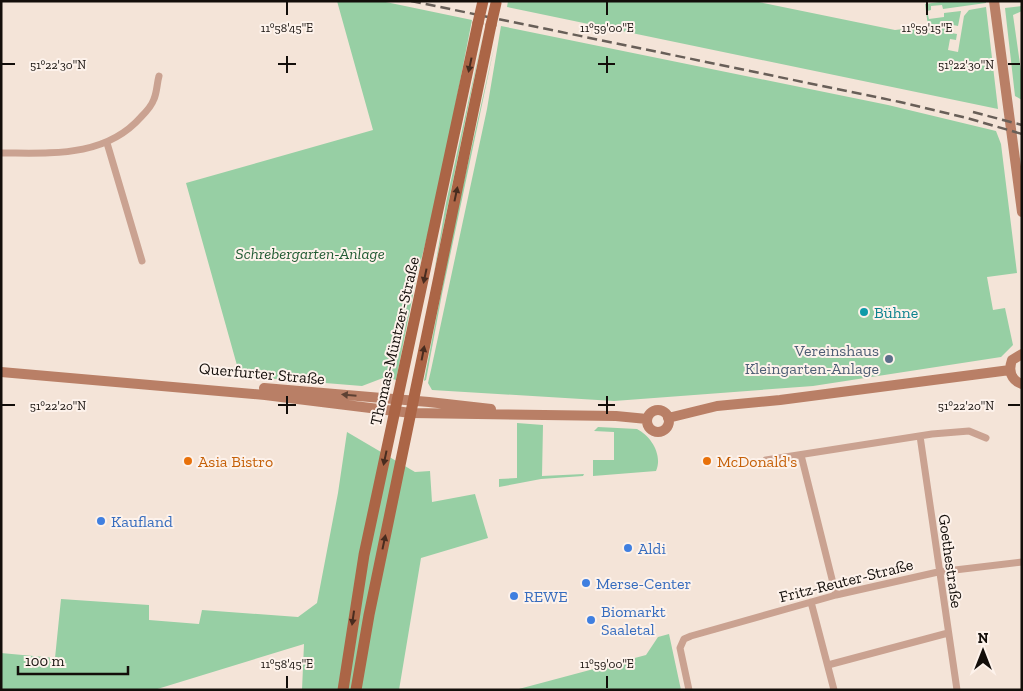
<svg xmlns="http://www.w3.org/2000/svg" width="1023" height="691" viewBox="0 0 1023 691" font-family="'Zilla Slab',serif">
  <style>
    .green { fill: #97cfa4 }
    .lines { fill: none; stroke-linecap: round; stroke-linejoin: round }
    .street { stroke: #caa291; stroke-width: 7 }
    .secondary { stroke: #b97f66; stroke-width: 10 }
    .primary { stroke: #ab6546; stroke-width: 11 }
    .rail { stroke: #685f58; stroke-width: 2.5; stroke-dasharray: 10 5; stroke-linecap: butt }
    .primary-bridge { stroke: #ab6546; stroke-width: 11 }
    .oneway { fill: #482c1f }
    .oneway2 { fill: #5e4133 }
    .ticks { fill: none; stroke: #130e0a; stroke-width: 2 }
    .culture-dot { fill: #0f9aa8; stroke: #fdf2eb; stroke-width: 2 }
    .service-dot { fill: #5c6f8a; stroke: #fdf2eb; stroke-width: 2 }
    .food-dot { fill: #e8710a; stroke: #fdf2eb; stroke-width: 2 }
    .shop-dot { fill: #3f7fe0; stroke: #fdf2eb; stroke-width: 2 }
    .labels { text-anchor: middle; stroke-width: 4; stroke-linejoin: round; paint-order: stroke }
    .park-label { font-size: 16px; font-style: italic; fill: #205a32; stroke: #fdf2eb }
    .culture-label { font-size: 16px; fill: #0d838f; stroke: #fdf2eb; text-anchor: start }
    .street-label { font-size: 16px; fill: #130e0a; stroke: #fdf2eb }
    .service-label { font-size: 16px; fill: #4e5e75; stroke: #fdf2eb; text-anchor: end }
    .food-label { font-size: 16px; fill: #c56008; stroke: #fdf2eb; text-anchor: start }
    .shop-label { font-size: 16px; fill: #366cbe; stroke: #fdf2eb; text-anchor: start }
    .ticks-label { font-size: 12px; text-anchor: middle; fill: #130e0a; stroke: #fdf2eb; stroke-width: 4; stroke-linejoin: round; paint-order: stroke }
  </style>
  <rect width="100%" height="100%" fill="#f4e4d8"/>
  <path class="green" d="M 337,1 L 381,1 L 472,20 L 438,194 L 416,280 L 396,380 L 390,378 L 383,385 L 383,378 L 362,386 L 240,376 L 186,183 L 373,130 Z
    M 508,1 L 754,1 L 895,30 L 928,26 L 925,4 L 946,1 L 986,1 L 986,3 L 943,9 L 942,5 L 931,6 L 931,10 L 927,11 L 929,19 L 944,17 L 944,13 L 961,11 L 958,26 L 953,25 L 951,33 L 957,34 L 956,40 L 950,39 L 948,50 L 958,52 L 964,16 L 969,10 L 986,7 L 998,109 L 507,7 Z
    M 1022,6 L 1022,11 L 1013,15 L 1022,78 L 1022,100 L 1015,96 L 1005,8 Z
    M 501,26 L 888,105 L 996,131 L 1001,144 L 1017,273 L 987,277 L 993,310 L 1005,308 L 1013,345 L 1001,357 L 813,386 L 614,401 L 432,390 L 428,383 L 431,370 L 487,109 Z
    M 484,30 L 434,273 L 446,203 Z
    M 495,43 L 442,294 L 426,380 L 424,381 L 455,221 Z
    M 517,423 L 543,425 L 542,476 L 584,474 L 583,476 L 541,479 L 499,487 L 499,479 L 517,478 Z
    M 598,427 L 637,429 C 651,436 663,455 656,471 L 593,476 L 593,460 L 614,460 L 614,432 L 594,431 Z
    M 347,432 L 415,472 L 430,471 L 432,502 L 475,494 L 488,538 L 421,558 L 399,690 L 302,690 L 304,644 L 154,690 L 1,690 L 1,653 L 55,658 L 61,599 L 149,605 L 149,620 L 199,624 L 202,610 L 298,617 L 317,603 L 338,493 Z
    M 669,634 L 681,690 L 515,690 L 646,655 L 658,637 Z"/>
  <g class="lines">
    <path class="street" d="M 107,143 L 142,261
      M 1,153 C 50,153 105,158 141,117 C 146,112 152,105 154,99 C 157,92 157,83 159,76
      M 920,436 L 957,690
      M 801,455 L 836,595
      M 766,460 L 932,434 L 969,431 L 986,438
      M 811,602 L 834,690
      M 828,665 L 948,633
      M 689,690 L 680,648 L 684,639 L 691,636 L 836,595 L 938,572 L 1022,562"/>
    <path class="secondary" d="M 994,1 L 1022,212
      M 1022,354 L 1012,360 C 1008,371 1011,380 1022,384
      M 1,372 L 265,395 L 411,413 L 616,416 L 647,419
      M 264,388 L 429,402 L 491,409
      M647 421a11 11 0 1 1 22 0a11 11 0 1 1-22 0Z
      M 668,418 L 717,406 L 780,400 L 1010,370"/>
    <path class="primary" d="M 343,690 L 364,555 L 478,23
      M 356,690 L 369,615 L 491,25"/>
    <path class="rail" d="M 411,1 L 900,102 L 967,118 L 1022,134
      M 973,112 L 1022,125"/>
    <path class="primary-bridge" d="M 478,23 L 483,1
      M 491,25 L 496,3"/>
  </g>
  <defs><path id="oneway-solid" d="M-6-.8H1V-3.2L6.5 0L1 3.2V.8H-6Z" transform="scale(1.25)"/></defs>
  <g class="oneway">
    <use href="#oneway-solid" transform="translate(470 65) rotate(102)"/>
    <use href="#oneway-solid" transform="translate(456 194) rotate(-78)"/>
    <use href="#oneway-solid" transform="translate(425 276) rotate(102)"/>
    <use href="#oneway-solid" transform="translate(423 353) rotate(-79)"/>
    <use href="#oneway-solid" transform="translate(385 458) rotate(102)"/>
    <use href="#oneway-solid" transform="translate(384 542) rotate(-78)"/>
    <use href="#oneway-solid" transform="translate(353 618) rotate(98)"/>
  </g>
  <use class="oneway2" href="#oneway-solid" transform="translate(349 395) rotate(-175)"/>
  <path class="ticks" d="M 287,2 L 287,15M 607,2 L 607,15M 927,2 L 927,15M 287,56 L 287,73M 607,56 L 607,73M 2,64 L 15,64M 278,64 L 296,64M 598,64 L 615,64M 1008,64 L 1020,64M 287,396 L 287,414M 607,396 L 607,414M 2,405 L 15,405M 278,405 L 296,405M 598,405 L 615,405M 1008,405 L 1020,405M 287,676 L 287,688M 607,676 L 607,688"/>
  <circle class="culture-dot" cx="864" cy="312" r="5"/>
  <circle class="service-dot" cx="889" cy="359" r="5"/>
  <g class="food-dot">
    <circle cx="188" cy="461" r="5"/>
    <circle cx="707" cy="461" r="5"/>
  </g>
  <g class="shop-dot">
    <circle cx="101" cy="521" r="5"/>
    <circle cx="628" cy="548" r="5"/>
    <circle cx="586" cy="583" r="5"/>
    <circle cx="514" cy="596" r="5"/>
    <circle cx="591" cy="620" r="5"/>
  </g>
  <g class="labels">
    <g class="park-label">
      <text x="310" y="259">Schrebergarten-Anlage</text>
    </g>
    <g class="culture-label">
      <text x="874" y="318">Bühne</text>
    </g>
    <g class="street-label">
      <text transform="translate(394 341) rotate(-77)" y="6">Thomas-Müntzer-Straße</text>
      <text transform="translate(262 373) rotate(5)" y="6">Querfurter Straße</text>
      <text transform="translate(951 561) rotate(82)" y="6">Goethestraße</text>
      <text transform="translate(846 580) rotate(-14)" y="6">Fritz-Reuter-Straße</text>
    </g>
    <g class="service-label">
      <text x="879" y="356">Vereinshaus<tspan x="879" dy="18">Kleingarten-Anlage</tspan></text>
    </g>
    <g class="food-label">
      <text x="198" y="467">Asia Bistro</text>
      <text x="717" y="467">McDonald's</text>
    </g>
    <g class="shop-label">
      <text x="111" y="527">Kaufland</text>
      <text x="638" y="554">Aldi</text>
      <text x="596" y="589">Merse-Center</text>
      <text x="524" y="602">REWE</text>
      <text x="601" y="617">Biomarkt<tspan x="601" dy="18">Saaletal</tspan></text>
    </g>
  </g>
  <g class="ticks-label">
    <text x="287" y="32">11°58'45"E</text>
    <text x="607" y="32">11°59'00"E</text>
    <text x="927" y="32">11°59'15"E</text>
    <text x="58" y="69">51°22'30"N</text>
    <text x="966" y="69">51°22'30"N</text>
    <text x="58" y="410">51°22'20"N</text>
    <text x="966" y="410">51°22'20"N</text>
    <text x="287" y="668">11°58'45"E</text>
    <text x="607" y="668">11°59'00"E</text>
  </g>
  <rect width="1023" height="691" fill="none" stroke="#130e0a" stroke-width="5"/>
  <g transform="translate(983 651)" stroke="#fdf2eb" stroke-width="4" paint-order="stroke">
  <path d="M0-4L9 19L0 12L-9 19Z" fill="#130e0a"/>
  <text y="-8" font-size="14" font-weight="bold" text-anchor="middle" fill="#130e0a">N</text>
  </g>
  <path d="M18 666v8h110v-8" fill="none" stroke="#130e0a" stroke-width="2.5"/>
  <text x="25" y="666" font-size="15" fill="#130e0a" stroke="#fdf2eb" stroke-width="4" paint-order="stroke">100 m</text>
</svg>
